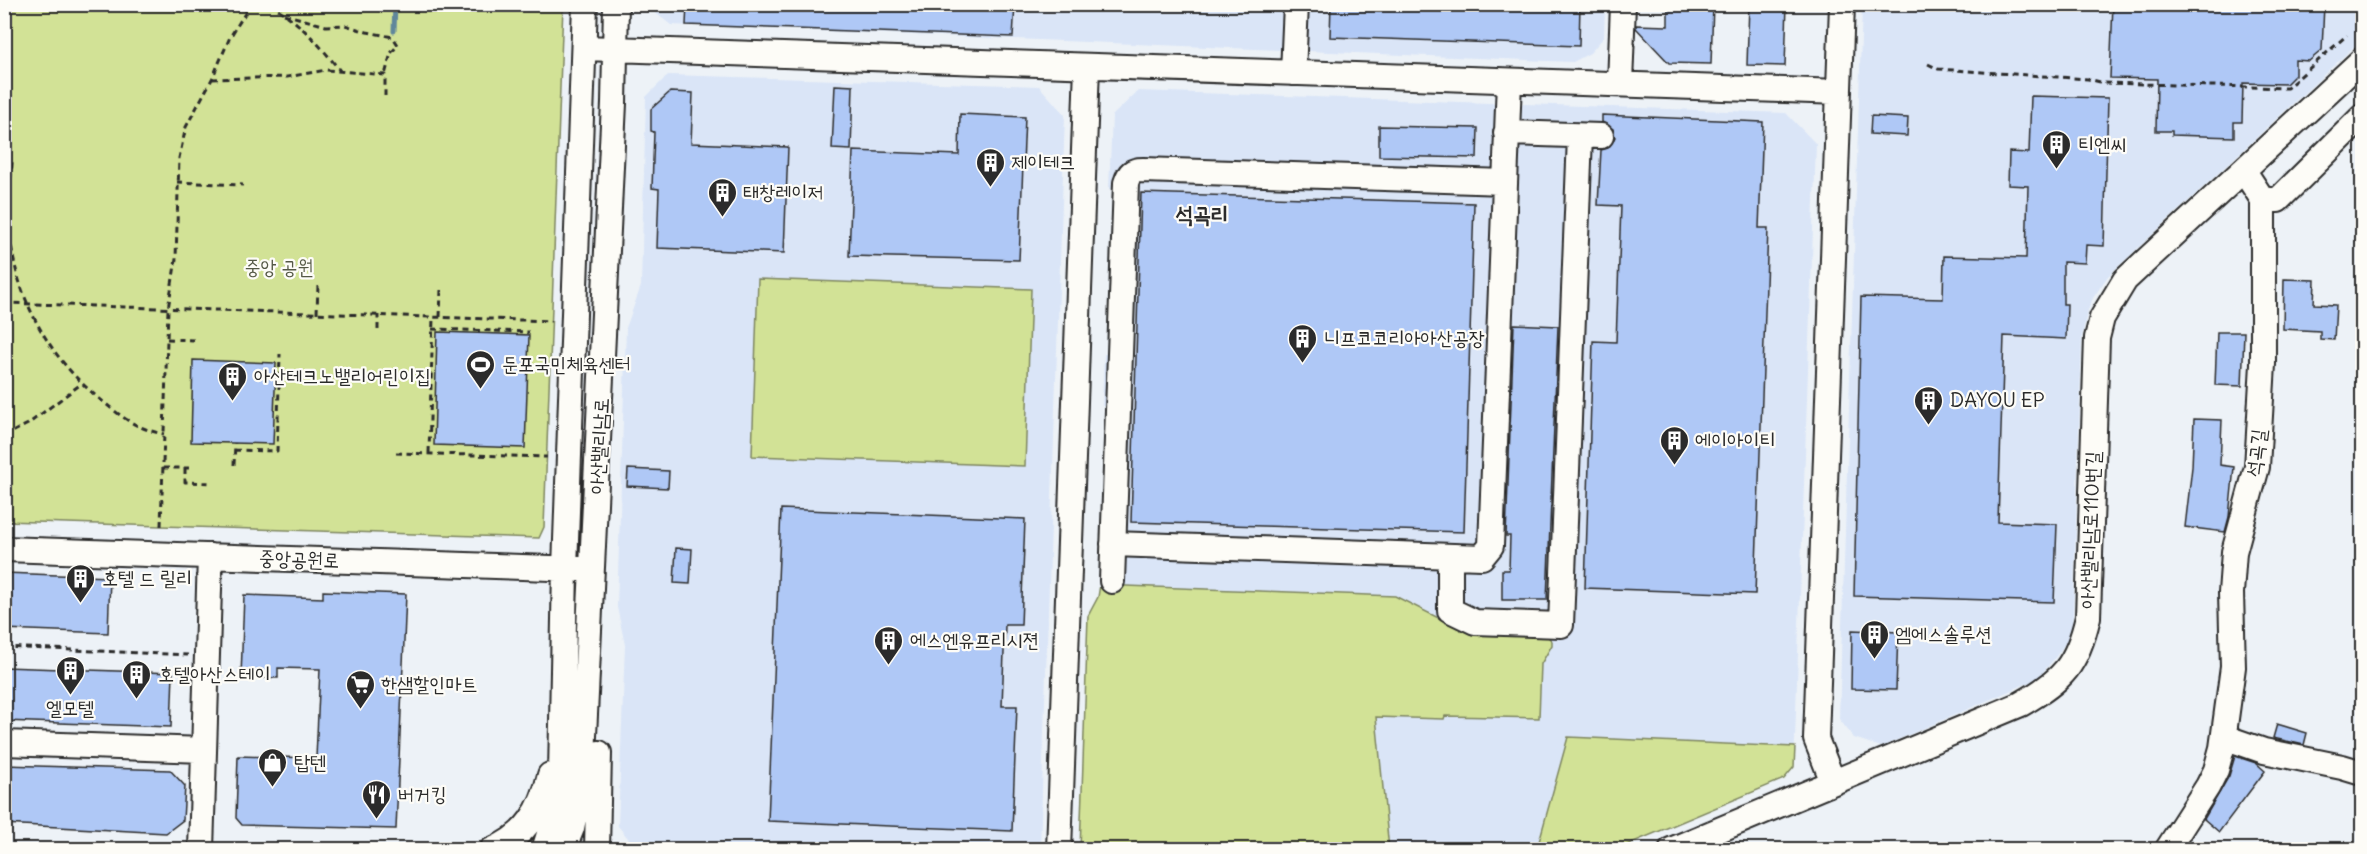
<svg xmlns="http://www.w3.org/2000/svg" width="2367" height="854" viewBox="0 0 2367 854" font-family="Delius,'Poor Story',sans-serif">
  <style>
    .built { fill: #dae5f7 }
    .green { fill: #d2e296; stroke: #7e8660; stroke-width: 1.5 }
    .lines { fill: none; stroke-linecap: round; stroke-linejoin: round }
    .stream { stroke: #61879b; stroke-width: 5 }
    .building { fill: #afc8f6; stroke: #2b2b2b; stroke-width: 1.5 }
    .minor-casing { stroke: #2b2b2b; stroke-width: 28 }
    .path { stroke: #2b2b2b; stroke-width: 3; stroke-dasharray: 6 4.5; stroke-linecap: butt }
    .minor { stroke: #fdfcf7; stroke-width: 24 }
    .labels { text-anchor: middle; stroke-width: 4.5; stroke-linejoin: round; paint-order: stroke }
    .poi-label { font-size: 20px; fill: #2b2b2b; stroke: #fdfcf7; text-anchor: start }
    .park-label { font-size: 20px; fill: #555946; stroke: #fdfcf7 }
    .street-label { font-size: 20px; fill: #2b2b2b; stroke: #fdfcf7 }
    .quarter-label { font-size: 22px; font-weight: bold; fill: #2b2b2b; stroke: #fdfcf7 }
  </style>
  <rect width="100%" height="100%" fill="#edf2f7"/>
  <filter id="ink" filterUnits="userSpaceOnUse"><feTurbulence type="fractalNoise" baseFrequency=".0167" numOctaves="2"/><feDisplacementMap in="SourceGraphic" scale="12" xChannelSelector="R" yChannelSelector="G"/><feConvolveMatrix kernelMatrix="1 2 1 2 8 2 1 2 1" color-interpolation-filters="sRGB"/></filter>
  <g filter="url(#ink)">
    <path class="built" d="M 649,4 L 1605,5 L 1604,37 L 1590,53 L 1573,62 L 671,25 L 649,8 Z
      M 1862,5 L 2362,5 L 2362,39 L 2108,276 L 2093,298 L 2087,313 L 2082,336 L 2073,615 L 2070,636 L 2055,658 L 2037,679 L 1881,747 L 1854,738 L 1839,719 Z
      M 668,75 L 1039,86 L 1065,115 L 1040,849 L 637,849 L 618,826 L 625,645 L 617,607 L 626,328 L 641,286 L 646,97 Z
      M 1138,91 L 1786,113 L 1816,144 L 1794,767 L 1784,779 L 1617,849 L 1080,850 L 1088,616 L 1098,597 L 1100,585 L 1107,406 L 1102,406 L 1104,354 L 1109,354 L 1115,189 L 1109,189 L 1112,116 Z"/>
    <path class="green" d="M 5,5 L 563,5 L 544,527 L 539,538 L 5,521 Z
      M 758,279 L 1031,289 L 1025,466 L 752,456 Z
      M 1100,585 L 1395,596 L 1470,634 L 1548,637 L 1552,641 L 1552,645 L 1541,664 L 1539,718 L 1445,716 L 1444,719 L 1376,717 L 1389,849 L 1080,850 L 1088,616 L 1098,597 Z
      M 1568,737 L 1795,747 L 1794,767 L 1784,779 L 1617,849 L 1537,849 Z"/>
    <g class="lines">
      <path class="stream" d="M 394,31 L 395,4"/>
    </g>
    <path class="building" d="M 687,4 L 1015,4 L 1013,37 L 686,25 Z
      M 1331,4 L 1580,4 L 1579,46 L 1330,37 Z
      M 1668,4 L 1713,4 L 1711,64 L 1669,63 L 1636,28 L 1636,25 L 1668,26 Z
      M 1749,4 L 1787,4 L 1785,66 L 1747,65 Z
      M 2113,4 L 2324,4 L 2322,50 L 2309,61 L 2295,60 L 2295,75 L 2286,84 L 2243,83 L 2242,122 L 2234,122 L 2234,137 L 2172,135 L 2172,131 L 2156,131 L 2157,79 L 2110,78 Z
      M 835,85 L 853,86 L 851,150 L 832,149 Z
      M 670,92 L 693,93 L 691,143 L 788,147 L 784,253 L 657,248 L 659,189 L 652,188 L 654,132 L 651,131 L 651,109 Z
      M 2031,96 L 2108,98 L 2104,246 L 2086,245 L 2085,263 L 2063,262 L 2063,304 L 2067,304 L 2066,339 L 2004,336 L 1998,522 L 2057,524 L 2054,602 L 1854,596 L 1861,297 L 1943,299 L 1944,256 L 2026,258 L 2028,186 L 2008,185 L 2009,152 L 2029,153 Z
      M 960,114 L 1025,117 L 1019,260 L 849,256 L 853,151 L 959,155 Z
      M 1602,115 L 1763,122 L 1759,228 L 1768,228 L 1755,594 L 1585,588 L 1593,341 L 1616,342 L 1621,206 L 1598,205 L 1601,150 L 1608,148 L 1615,137 L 1613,129 L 1602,122 Z
      M 1871,116 L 1908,118 L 1907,136 L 1870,134 Z
      M 1379,126 L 1478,128 L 1477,158 L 1379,156 Z
      M 1141,193 L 1474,203 L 1464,532 L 1131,522 Z
      M 2284,279 L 2315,280 L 2314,304 L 2336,305 L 2334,340 L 2320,339 L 2320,331 L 2283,329 Z
      M 1514,324 L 1558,326 L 1547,600 L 1502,600 L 1502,570 L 1509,570 L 1510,536 L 1506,536 Z
      M 437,332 L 529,335 L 525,448 L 434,445 Z
      M 2217,332 L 2244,332 L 2242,386 L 2215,385 Z
      M 193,360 L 276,363 L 273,444 L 191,442 Z
      M 2194,419 L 2222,420 L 2220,465 L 2234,467 L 2229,517 L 2225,532 L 2185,527 L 2192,467 Z
      M 628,469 L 669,471 L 668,488 L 627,486 Z
      M 781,509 L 1025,519 L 1021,625 L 1005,625 L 1002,706 L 1017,706 L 1012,831 L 768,821 Z
      M 676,548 L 692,549 L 690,584 L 674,583 Z
      M 4,573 L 110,577 L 108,633 L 4,629 Z
      M 323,591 L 406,594 L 396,829 L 242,825 L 236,818 L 238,756 L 316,758 L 320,669 L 278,668 L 278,678 L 241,677 L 244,595 L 323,598 Z
      M 1852,630 L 1898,632 L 1896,690 L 1851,689 Z
      M 4,667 L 173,673 L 171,727 L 4,721 Z
      M 2277,724 L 2307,733 L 2304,745 L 2273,738 Z
      M 2235,756 L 2256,763 L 2265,771 L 2219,832 L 2204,819 L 2229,776 Z
      M 4,765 L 170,770 L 185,786 L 183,820 L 166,833 L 4,824 Z"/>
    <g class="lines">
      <defs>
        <path id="minor" d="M 584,48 L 1839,92
          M 1293,73 L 1296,4
          M 1620,84 L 1623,4
          M 1506,133 L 1601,136
          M 2263,200 L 2278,200 L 2362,117
          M 1113,544 L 1482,557 L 1491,546 L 1509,81
          M 4,549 L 579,569
          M 1450,556 L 1450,610 L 1475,622 L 1561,625 L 1580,136
          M 1112,581 L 1126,183 C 1129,173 1132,170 1143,170 L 1505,182
          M 2224,737 L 2264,751 L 2342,767 L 2362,773
          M 4,743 L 204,750
          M 1833,782 L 1816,739 L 1842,4
          M 201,850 L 210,556
          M 492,850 C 526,836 542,810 550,775
          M 544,850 L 557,808 L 561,774 L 565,568 L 585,4
          M 563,850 L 572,828 L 582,778 L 614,103 L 616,4
          M 597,850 L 599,753
          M 1059,850 L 1087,66
          M 1671,850 L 2021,704 C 2063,680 2077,665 2088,617 L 2097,338 L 2102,318 L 2125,280 L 2362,60
          M 2167,850 L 2208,786 L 2216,770 L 2222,748 L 2233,667 L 2231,593 L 2234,552 L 2257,467 L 2263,364 L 2263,200 L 2244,171"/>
      </defs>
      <use href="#minor" class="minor-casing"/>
      <path class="path" d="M 269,4 C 295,17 323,48 340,71
        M 284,14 L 326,26 L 345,25 L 367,32 L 393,37 L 398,45 L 391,53 L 385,75
        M 1928,64 L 1938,69 L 2088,79 L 2104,83 L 2287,88 L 2347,35
        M 212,79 L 287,77 L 326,70 L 385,75 L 385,96
        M 4,156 L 12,163 C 11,176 9,190 9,204 C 6,280 42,353 101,400 C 122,417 136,429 164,434
        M 177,182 L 243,185
        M 4,303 L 551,321
        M 317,313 L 318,285
        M 440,317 L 441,289
        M 432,329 L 529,332
        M 378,330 L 378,315
        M 167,339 L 194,340
        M 4,436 L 28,424 L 81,384
        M 234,450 L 277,451 L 280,354
        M 396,453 L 547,457
        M 429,453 L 433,317
        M 234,465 L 235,443
        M 163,468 L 189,468
        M 185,468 L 185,482 L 213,483
        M 161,526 L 168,309 L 176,259 L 179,158 L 186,127 L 212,79 L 230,37 L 251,4
        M 4,647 L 188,655"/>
      <use href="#minor" class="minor"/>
    </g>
  </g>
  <defs>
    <symbol id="building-pin" viewBox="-11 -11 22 30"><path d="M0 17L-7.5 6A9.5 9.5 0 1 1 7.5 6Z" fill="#2b2b2b" stroke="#fdfcf7"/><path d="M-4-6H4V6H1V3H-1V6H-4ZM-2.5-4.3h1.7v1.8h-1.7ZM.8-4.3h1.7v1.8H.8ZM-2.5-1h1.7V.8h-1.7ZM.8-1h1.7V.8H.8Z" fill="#fff"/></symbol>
    <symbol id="stadium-pin" viewBox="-11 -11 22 30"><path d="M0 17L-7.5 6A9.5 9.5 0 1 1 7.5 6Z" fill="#2b2b2b" stroke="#fdfcf7"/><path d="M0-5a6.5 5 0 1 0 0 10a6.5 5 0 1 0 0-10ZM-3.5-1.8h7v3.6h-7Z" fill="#fff"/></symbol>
    <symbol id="supermarket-pin" viewBox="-11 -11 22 30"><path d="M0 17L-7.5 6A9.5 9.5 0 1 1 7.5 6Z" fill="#2b2b2b" stroke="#fdfcf7"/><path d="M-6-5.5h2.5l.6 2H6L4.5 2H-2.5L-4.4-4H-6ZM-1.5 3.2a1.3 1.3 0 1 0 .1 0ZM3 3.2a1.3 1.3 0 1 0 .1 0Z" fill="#fff"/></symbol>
    <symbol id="shop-pin" viewBox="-11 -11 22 30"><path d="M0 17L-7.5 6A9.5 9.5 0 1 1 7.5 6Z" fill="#2b2b2b" stroke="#fdfcf7"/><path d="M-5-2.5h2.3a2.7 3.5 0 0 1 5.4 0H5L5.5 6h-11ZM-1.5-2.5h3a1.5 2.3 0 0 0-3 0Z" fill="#fff"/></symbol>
    <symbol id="restaurant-pin" viewBox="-11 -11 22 30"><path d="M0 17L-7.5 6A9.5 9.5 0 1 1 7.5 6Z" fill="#2b2b2b" stroke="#fdfcf7"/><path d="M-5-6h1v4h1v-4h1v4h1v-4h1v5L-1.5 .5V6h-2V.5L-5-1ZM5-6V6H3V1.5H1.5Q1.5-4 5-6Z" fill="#fff"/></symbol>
  </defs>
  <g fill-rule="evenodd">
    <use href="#building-pin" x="2040" y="128" width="33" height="45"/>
    <use href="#building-pin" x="974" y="146" width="33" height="45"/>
    <use href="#building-pin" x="706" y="176" width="33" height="45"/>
    <use href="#building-pin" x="1286" y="322" width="33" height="45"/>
    <use href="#stadium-pin" x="464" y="348" width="33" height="45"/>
    <use href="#building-pin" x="216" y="360" width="33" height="45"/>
    <use href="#building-pin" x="1912" y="384" width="33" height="45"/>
    <use href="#building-pin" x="1658" y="424" width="33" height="45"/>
    <use href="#building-pin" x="64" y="562" width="33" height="45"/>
    <use href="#building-pin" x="1858" y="618" width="33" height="45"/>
    <use href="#building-pin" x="872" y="624" width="33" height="45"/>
    <use href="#building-pin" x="54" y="654" width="33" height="45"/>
    <use href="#building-pin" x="120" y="658" width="33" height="45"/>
    <use href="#supermarket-pin" x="344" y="668" width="33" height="45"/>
    <use href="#shop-pin" x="256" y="746" width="33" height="45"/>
    <use href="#restaurant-pin" x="360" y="778" width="33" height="45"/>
  </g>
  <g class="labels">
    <g class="poi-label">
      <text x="2078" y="151">티엔씨</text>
      <text x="1011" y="169">제이테크</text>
      <text x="743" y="199">태창레이저</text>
      <text x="1324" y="345">니프코코리아아산공장</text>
      <text x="502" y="371">둔포국민체육센터</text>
      <text x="254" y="383">아산테크노밸리어린이집</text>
      <text x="1950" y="407">DAYOU EP</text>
      <text x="1695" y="447">에이아이티</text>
      <text x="102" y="585">호텔 드 릴리</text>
      <text x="1895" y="641">엠에스솔루션</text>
      <text x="910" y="647">에스엔유프리시젼</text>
      <text x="158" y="681">호텔아산스테이</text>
      <text x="381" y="691">한샘할인마트</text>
      <text x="70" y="715" text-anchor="middle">엘모텔</text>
      <text x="294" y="769">탑텐</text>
      <text x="398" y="801">버거킹</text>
    </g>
    <g class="park-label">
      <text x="279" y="274">중앙 공원</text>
    </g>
    <g class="street-label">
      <text transform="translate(599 446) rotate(-87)" y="7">아산밸리남로</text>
      <text transform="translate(2256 453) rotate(-83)" y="7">석곡길</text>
      <text transform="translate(2090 530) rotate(-88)" y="7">아산밸리남로110번길</text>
      <text transform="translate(299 559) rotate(2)" y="7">중앙공원로</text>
    </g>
    <g class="quarter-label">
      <text x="1202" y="222">석곡리</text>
    </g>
  </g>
  <rect width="2367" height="854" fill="none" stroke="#fdfcf7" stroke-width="24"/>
  <rect x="12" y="12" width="2343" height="830" fill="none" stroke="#2b2b2b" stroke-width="2" filter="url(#ink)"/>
</svg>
